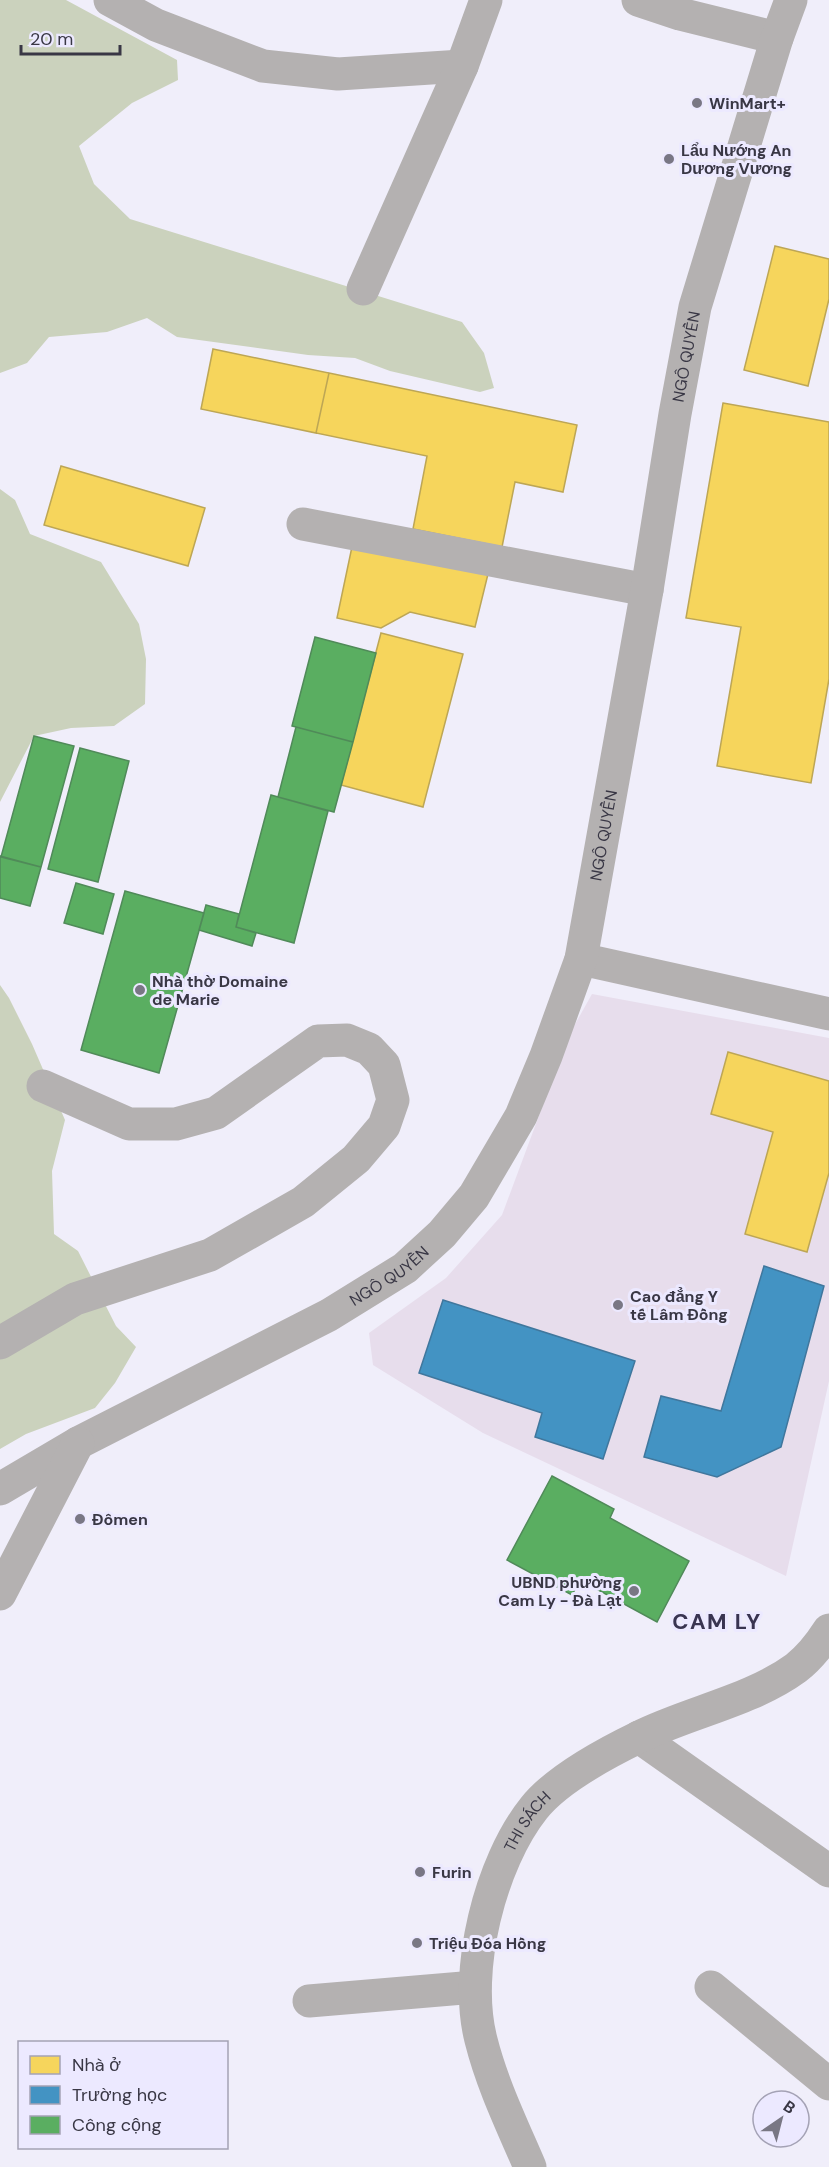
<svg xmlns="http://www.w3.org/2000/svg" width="829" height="2167" viewBox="0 0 829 2167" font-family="'DM Sans',sans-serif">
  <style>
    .education { fill: #e7ddec }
    .forest { fill: #cbd2bd }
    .homes { fill: #f6d55c; stroke: #bda655; stroke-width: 1.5 }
    .schools { fill: #4393c3; stroke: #40779d; stroke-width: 1.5 }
    .public { fill: #5aae61; stroke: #508a59; stroke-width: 1.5 }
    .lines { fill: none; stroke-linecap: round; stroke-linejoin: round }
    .minor { stroke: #b4b1b1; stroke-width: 33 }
    .poi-dot { fill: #797784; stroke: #ece9ff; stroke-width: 2 }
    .labels { text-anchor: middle; stroke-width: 6; stroke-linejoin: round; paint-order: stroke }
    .poi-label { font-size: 16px; font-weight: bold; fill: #393745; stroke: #ece9ff; text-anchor: start }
    .street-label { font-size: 16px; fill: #393745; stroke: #ece9ff }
    .district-label { font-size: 22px; font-weight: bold; letter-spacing: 1.5px; fill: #393451; stroke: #ece9ff }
  </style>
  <rect width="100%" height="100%" fill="#f0eefa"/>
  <path class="education" d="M 592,994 L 829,1038 L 829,1381 L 786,1576 L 483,1433 L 373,1365 L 369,1333 L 446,1278 L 502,1215 L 569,1035 Z"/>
  <path class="forest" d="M 0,0 L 66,0 L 177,60 L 178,80 L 132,103 L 79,146 L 94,184 L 130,219 L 462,322 L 484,353 L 494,388 L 480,392 L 390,371 L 355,358 L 308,355 L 177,337 L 147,318 L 107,332 L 49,337 L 27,363 L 0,373 Z
    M 0,489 L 15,500 L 30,534 L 101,562 L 139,624 L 146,659 L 145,704 L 114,726 L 71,728 L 34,736 L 0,802 Z
    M 0,985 L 9,998 L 32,1044 L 65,1120 L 52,1171 L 54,1234 L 78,1251 L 116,1326 L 136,1347 L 115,1383 L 95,1408 L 26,1434 L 0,1449 Z"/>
  <path class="homes" d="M 775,246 L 829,259 L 829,299 L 808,386 L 744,370 Z
    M 213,349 L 329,373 L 316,433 L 201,409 Z
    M 329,373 L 577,425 L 563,492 L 515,482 L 502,547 L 413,529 L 427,456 L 316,433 Z
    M 723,403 L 829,422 L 829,679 L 811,783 L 717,766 L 741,627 L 686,618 Z
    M 61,466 L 205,508 L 188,566 L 44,525 Z
    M 353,542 L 488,574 L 475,627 L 410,612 L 381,628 L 337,618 Z
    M 381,633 L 463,654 L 423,807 L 341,785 Z
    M 728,1052 L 829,1081 L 829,1173 L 807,1252 L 745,1234 L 773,1132 L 711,1114 Z"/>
  <path class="schools" d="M 764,1266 L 824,1286 L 781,1447 L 717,1477 L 644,1457 L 661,1396 L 721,1411 Z
    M 443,1300 L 635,1361 L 603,1459 L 535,1437 L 542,1413 L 419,1373 Z"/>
  <path class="public" d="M 315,637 L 376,653 L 353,742 L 292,726 Z
    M 296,727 L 353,742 L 334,812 L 278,797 Z
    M 34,736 L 74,746 L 41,867 L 1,857 Z
    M 80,748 L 129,761 L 98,882 L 48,869 Z
    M 271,795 L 328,811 L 294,943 L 236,927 Z
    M 0,856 L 41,867 L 30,906 L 0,898 Z
    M 76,883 L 114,894 L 103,934 L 64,923 Z
    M 125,891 L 204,913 L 159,1073 L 81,1050 Z
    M 206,905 L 239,914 L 236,927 L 256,933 L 252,946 L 199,930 Z
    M 552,1476 L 614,1509 L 610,1518 L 689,1561 L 657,1622 L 580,1580 L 572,1595 L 507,1560 Z"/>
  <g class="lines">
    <g class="minor">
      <path d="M 110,0 L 156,25 L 263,66 L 338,74 L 462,66"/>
      <path d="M 638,0 L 680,14 L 777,38"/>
      <path d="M 363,289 L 462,66 L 486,0"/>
      <path d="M 303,524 L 647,590"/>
      <path d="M 581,959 L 829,1014"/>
      <path d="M 0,1343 L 75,1299 L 210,1255 L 303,1202 L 356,1159 L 384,1126 L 393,1100 L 384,1065 L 369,1049 L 347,1040 L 318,1041 L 216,1113 L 176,1124 L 129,1124 L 43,1086"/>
      <path id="s1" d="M 0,1489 L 78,1443 L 329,1315 L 405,1268 L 442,1234 L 474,1196 L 521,1116 L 546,1056 L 581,959 L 647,590 L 675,414 L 695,307 L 777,38 L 791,0"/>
      <path d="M 0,1594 L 78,1443"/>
      <path d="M 639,1737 L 829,1871"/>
      <path d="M 711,1987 L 829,2084"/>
      <path d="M 309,2001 L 475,1987"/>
      <path id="s2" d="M 530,2167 C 512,2125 492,2084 481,2040 C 463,1971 490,1863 534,1808 C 557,1779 606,1753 639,1737 C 689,1712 751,1701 796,1668 C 809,1658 820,1644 829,1630"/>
    </g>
  </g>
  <g class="poi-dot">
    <circle cx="697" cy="103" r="6"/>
    <circle cx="669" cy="159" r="6"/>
    <circle cx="140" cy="990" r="6"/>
    <circle cx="618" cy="1305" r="6"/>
    <circle cx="80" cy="1519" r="6"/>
    <circle cx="634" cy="1591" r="6"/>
    <circle cx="420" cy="1872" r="6"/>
    <circle cx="417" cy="1943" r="6"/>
  </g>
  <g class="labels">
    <g class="poi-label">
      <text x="709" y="109">WinMart+</text>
      <text x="681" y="156">Lẩu Nướng An<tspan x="681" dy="18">Dương Vương</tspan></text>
      <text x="152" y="987">Nhà thờ Domaine<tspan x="152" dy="18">de Marie</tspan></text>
      <text x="630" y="1302">Cao đẳng Y<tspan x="630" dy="18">tế Lâm Đồng</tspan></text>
      <text x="92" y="1525">Đômen</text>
      <text x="622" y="1588" text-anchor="end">UBND phường<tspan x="622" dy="18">Cam Ly - Đà Lạt</tspan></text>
      <text x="432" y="1878">Furin</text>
      <text x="429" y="1949">Triệu Đóa Hồng</text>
    </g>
    <g class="street-label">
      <text dy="6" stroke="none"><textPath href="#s1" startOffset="1434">NGÔ QUYỀN</textPath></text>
      <text dy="6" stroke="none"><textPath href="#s1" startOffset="948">NGÔ QUYỀN</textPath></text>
      <text dy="6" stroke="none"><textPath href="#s1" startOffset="444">NGÔ QUYỀN</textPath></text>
      <text dy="6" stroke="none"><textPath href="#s2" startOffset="366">THI SÁCH</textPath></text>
    </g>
    <g class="district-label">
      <text x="717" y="1629">CAM LY</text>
    </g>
  </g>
  <rect x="18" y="2041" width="210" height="108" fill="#ece9ff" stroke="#a4a2b5" stroke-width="1.5"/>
  <rect x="30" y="2056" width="30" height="18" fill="#f6d55c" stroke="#a4a2b5" stroke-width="1.5"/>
  <text x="72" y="2071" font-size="18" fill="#393745">Nhà ở</text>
  <rect x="30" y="2086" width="30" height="18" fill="#4393c3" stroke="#a4a2b5" stroke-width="1.5"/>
  <text x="72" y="2101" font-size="18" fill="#393745">Trường học</text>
  <rect x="30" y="2116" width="30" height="18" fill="#5aae61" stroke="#a4a2b5" stroke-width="1.5"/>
  <text x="72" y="2131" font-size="18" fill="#393745">Công cộng</text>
  <g transform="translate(781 2119) rotate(35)"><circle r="28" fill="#ece9ff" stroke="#a4a2b5" stroke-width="1.5"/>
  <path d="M0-4.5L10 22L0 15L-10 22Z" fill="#797784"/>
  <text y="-9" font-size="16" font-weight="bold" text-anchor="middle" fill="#393745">B</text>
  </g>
  <path d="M21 45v9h99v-9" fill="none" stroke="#393745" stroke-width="3"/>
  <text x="30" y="45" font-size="18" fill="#393745" stroke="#ece9ff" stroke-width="4.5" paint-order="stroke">20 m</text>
</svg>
